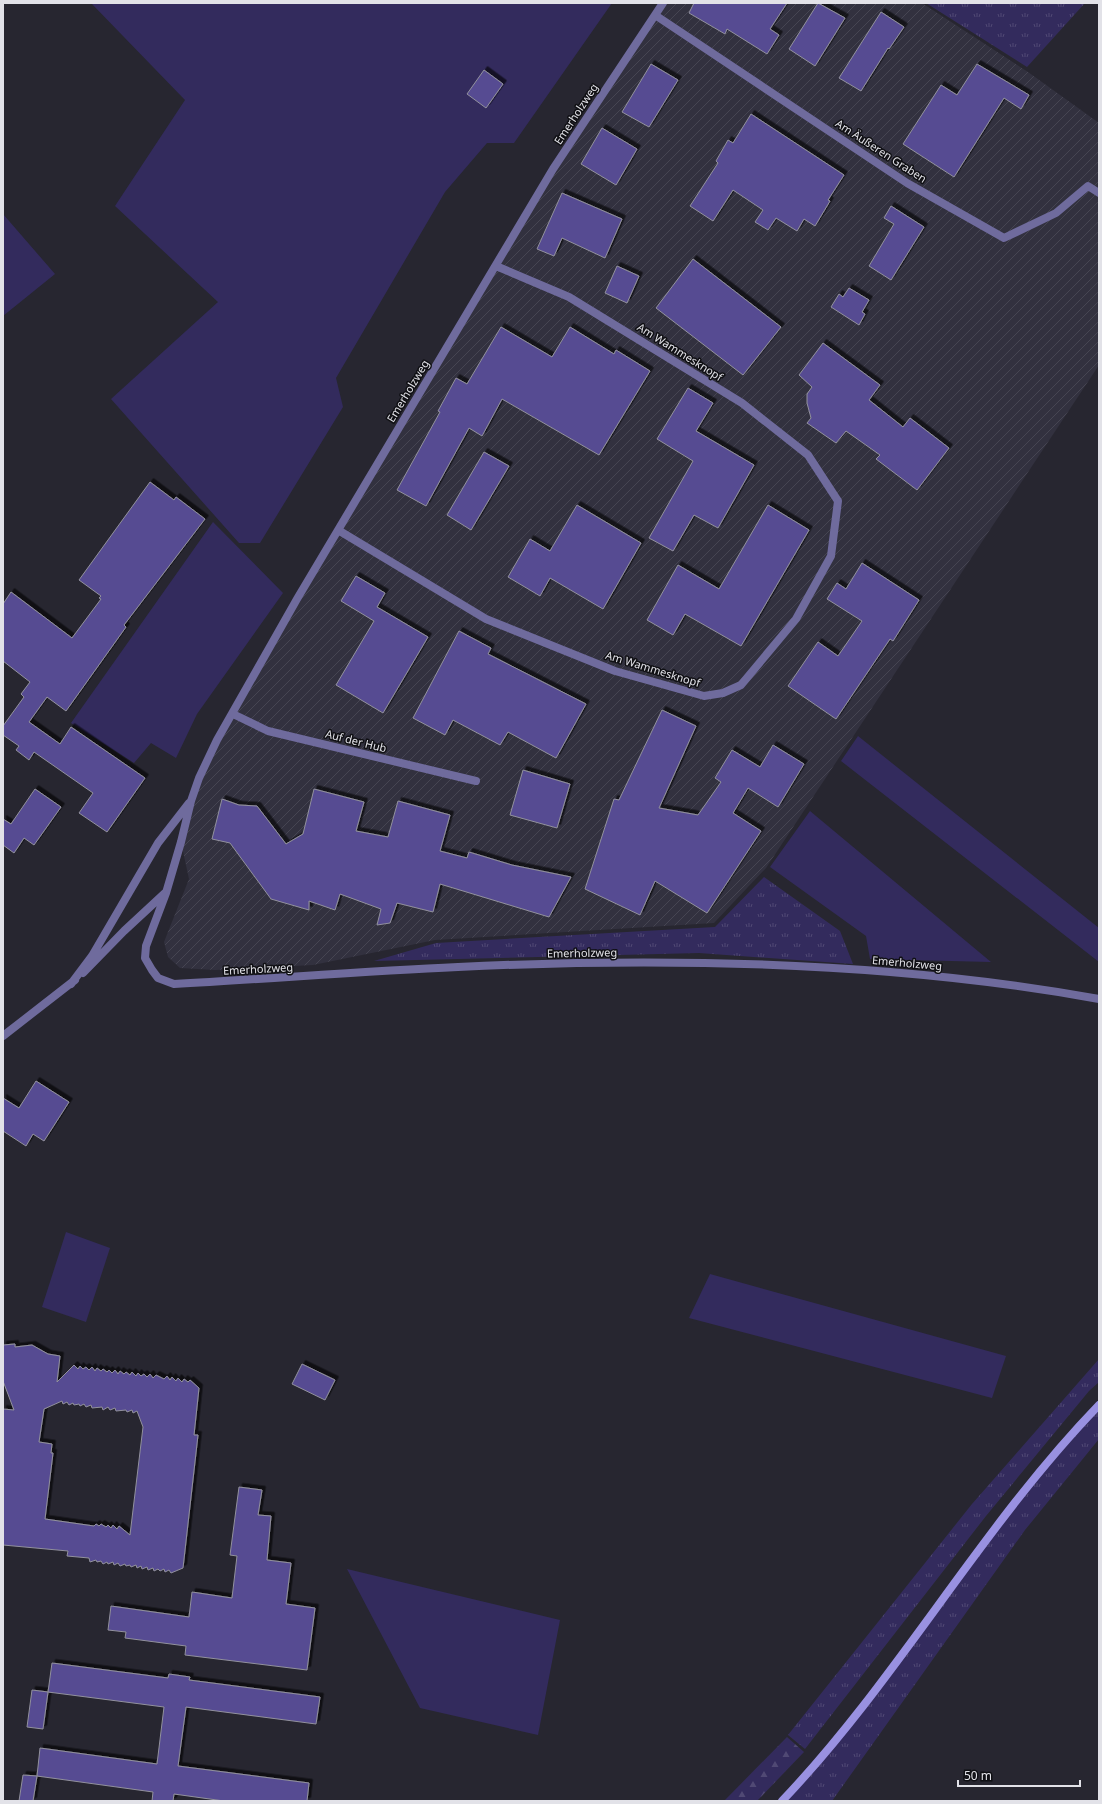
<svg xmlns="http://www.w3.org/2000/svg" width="1102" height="1804" viewBox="0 0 1102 1804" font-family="'Noto Sans',sans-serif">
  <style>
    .industrial { fill: url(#industrial-furrows) }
    .grass { fill: url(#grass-tufts) }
    .forest { fill: url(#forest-firs) }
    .garden { fill: #332b5d }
    .building { fill: #564c92; stroke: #92919d; fill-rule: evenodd; filter: url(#shadow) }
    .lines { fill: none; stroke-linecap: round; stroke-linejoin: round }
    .street { stroke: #6f6b9d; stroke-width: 8 }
    .secondary { stroke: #9991e1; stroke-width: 8 }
    .labels { text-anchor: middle; stroke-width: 3; stroke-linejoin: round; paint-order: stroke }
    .street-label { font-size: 11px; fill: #e2e2e8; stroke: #101014 }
  </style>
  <defs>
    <pattern id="industrial-furrows" width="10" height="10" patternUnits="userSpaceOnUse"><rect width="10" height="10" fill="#32313f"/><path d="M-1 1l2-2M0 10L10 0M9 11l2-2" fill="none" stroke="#464552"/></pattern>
    <pattern id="grass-tufts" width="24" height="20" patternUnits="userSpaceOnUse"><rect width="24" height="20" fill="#332b5d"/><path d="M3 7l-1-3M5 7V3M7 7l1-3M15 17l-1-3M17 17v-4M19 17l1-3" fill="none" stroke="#504974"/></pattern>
    <pattern id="forest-firs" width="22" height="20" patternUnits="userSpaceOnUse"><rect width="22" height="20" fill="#332b5d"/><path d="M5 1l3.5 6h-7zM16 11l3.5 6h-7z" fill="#504974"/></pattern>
    <filter id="shadow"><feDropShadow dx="3.5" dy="-3.5" stdDeviation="0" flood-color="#0009"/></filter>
  </defs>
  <rect width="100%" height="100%" fill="#272630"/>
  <path class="industrial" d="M 663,3 L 922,3 L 1028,72 L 1099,123 L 1099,365 L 766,868 L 714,923 L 435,940 L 313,965 L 215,970 L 180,968 L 168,957 L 164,942 L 189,879 L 181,842 L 205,765 L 217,740 L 553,169 Z"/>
  <path class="grass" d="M 926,3 L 1085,3 L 1027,67 Z
    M 764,877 L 840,931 L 853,964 L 699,953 L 374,961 L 436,943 L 715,927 Z
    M 1099,1359 L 1099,1382 L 1089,1391 L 986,1516 L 805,1749 L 788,1735 L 972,1504 Z
    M 1099,1405 L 1099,1439 L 1025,1530 L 832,1801 L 782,1801 L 816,1766 L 1014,1503 Z"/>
  <path class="forest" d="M 787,1737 L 804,1752 L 757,1801 L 724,1801 Z"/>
  <path class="garden" d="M 91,3 L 612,3 L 514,143 L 487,143 L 445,192 L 336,378 L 343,407 L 260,543 L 239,543 L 111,399 L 218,302 L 115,206 L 185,100 Z
    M 3,214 L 55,274 L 3,316 Z
    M 213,522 L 283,593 L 197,714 L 176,758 L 151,743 L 134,763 L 71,723 Z
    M 858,736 L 1099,928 L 1099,962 L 841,761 Z
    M 810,811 L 991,962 L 870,959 L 866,936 L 770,867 Z
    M 66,1232 L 110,1248 L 86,1322 L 42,1307 Z
    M 710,1274 L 1006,1356 L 992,1398 L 689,1318 Z
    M 347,1569 L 560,1620 L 538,1735 L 420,1708 Z"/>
  <path class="building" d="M 694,3 L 787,3 L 770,29 L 779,35 L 767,54 L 727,29 L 725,34 L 689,13 Z
    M 818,3 L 845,18 L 815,66 L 789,49 Z
    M 881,12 L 904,27 L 889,49 L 888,48 L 861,91 L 839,78 Z
    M 651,64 L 678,80 L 649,127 L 622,112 Z
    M 977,64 L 1029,95 L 1021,109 L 1004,98 L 954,177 L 903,144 L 941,85 L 957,95 Z
    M 484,70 L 503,84 L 486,108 L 467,94 Z
    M 751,114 L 844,175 L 828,200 L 830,201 L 815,226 L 804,219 L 797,231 L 776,218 L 768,230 L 755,222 L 763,210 L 733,190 L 713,221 L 690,206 L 718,163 L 716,161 L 728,140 L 733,143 Z
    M 602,128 L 637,149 L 616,185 L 581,164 Z
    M 562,193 L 622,219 L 605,258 L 562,238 L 554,256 L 537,249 Z
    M 891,206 L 924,227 L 891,280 L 869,266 L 894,224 L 884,218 Z
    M 693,259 L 781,327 L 743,375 L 656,308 Z
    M 617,266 L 639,276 L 627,303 L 605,293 Z
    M 849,288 L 869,300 L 862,312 L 865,314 L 859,325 L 831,307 L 839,294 L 843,297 Z
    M 501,327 L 552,357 L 570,327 L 614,354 L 616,350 L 650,371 L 599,455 L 502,399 L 482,436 L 469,428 L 426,506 L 397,490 L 440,412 L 438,411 L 456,378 L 467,384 Z
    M 823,343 L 880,385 L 869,400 L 903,427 L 910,418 L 949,448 L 917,490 L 876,459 L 880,455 L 846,431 L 836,443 L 807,423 L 811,418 L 807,403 L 807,394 L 812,387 L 799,375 Z
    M 688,388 L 713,403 L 696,431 L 754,465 L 718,528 L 694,515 L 673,551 L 649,538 L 693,461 L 657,439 Z
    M 484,452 L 509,466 L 471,530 L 447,515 Z
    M 150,482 L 174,500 L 176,497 L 205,519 L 124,625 L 126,627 L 66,711 L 47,697 L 29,722 L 60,744 L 71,727 L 145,778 L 107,832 L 79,813 L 93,793 L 34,752 L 29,760 L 16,750 L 19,746 L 3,735 L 3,726 L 24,697 L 21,694 L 30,682 L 3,661 L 3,604 L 11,592 L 72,638 L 101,599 L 99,598 L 101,596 L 79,580 Z
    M 577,505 L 641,543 L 603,609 L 550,578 L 540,596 L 508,577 L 530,539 L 550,551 Z
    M 768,505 L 809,530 L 741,646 L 685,614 L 673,635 L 647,620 L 678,565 L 719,589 Z
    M 862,563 L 919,600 L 893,641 L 890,639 L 836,719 L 788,686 L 818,642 L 838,656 L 862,621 L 827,599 L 837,583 L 846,589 Z
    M 356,576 L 385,593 L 377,607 L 428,637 L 383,713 L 336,685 L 374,621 L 341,601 Z
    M 459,631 L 491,648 L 488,654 L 586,704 L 556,758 L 508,732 L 500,745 L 453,720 L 445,735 L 413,718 Z
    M 662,710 L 696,726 L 659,808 L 698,815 L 721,782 L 715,778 L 732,750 L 760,767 L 773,745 L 804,764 L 778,807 L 748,788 L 733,813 L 761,831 L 707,913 L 655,881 L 640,915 L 585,889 L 614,799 L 619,800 Z
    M 523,770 L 570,784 L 557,828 L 510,815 Z
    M 35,789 L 61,807 L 34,845 L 24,838 L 14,853 L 3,845 L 3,819 L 11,824 Z
    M 314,789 L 364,802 L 356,831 L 388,837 L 398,801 L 450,815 L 440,851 L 467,858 L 469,852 L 512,865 L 571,877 L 549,917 L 440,884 L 433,912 L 397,903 L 390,923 L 377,925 L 381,909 L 340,894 L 335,910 L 309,901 L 309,910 L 271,899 L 230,843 L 212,839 L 222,799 L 239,805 L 257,806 L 286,844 L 303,834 Z
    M 36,1081 L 69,1102 L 44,1141 L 33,1134 L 26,1146 L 3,1131 L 3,1098 L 19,1108 Z
    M 15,1344 L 15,1347 L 32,1345 L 48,1354 L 60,1356 L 57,1382 L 74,1365 L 78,1369 L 80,1366 L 83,1369 L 86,1367 L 89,1370 L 92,1367 L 95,1371 L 97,1368 L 101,1371 L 103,1369 L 107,1372 L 109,1370 L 112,1373 L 115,1370 L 118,1374 L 120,1371 L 124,1374 L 126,1372 L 130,1375 L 132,1372 L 136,1376 L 138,1373 L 141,1376 L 144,1374 L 147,1377 L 150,1374 L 153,1378 L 156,1375 L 164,1379 L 167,1376 L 170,1380 L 172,1377 L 176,1381 L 178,1378 L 182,1382 L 184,1379 L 188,1382 L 190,1380 L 199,1388 L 194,1435 L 198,1435 L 183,1568 L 171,1573 L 169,1570 L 165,1572 L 164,1569 L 160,1571 L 158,1569 L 154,1571 L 153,1568 L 148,1570 L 147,1567 L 142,1569 L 141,1566 L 137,1568 L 136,1565 L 131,1567 L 130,1565 L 126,1566 L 125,1564 L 120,1566 L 118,1563 L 114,1565 L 113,1562 L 108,1564 L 107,1562 L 103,1564 L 101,1561 L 97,1562 L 96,1560 L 90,1562 L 89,1558 L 67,1556 L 68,1551 L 3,1545 L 3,1409 L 14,1410 L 3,1381 L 3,1345 ZM 62,1401 L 63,1404 L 67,1402 L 69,1405 L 73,1403 L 74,1405 L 79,1404 L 80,1406 L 84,1404 L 86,1407 L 91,1405 L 92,1408 L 102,1407 L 103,1410 L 108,1407 L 110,1410 L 115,1408 L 116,1411 L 126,1410 L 127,1412 L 132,1410 L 133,1413 L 137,1411 L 143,1427 L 130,1535 L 119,1526 L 117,1529 L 113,1525 L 111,1528 L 108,1525 L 106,1527 L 101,1524 L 99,1526 L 96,1524 L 94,1526 L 45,1519 L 53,1453 L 51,1453 L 52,1444 L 39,1442 L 44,1409 Z
    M 302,1364 L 335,1380 L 325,1400 L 292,1384 Z
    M 239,1487 L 262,1490 L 258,1515 L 271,1516 L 267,1560 L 291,1563 L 286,1604 L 315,1608 L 307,1670 L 185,1655 L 186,1646 L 125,1638 L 126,1632 L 108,1630 L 111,1606 L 189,1617 L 192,1592 L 232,1598 L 237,1556 L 230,1555 Z
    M 52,1663 L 168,1678 L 169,1674 L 190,1677 L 189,1680 L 320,1697 L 316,1724 L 186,1707 L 178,1766 L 309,1783 L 307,1801 L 224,1801 L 174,1794 L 173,1801 L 152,1801 L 153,1792 L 37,1776 L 40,1748 L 157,1764 L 164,1707 L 48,1692 Z
    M 32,1690 L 48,1692 L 43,1729 L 27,1727 Z
    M 23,1775 L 37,1776 L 33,1801 L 19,1801 Z"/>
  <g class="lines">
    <path class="street" d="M 663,3 L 553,169 L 297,599 L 217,740 L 199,778 L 191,801 L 181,842 L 166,893 L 146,946 L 145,958 L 152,970 L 158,978 L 174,984 C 269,979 363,971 458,967 C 670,957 890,961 1099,999
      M 655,15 L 907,183 L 1004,238 L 1056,213 L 1088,186 L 1099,193
      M 338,530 L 486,619 L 615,671 L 704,696 L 723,693 L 741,685 L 796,619 L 831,556 L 838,501 L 808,455 L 742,403 L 569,297 L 496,266
      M 233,714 L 268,731 L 476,781
      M 83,973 L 124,931 L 165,893
      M 71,984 L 92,956 L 158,843 L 189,803
      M 3,1036 L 75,980"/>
    <path class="secondary" d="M 782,1801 C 899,1678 981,1527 1099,1405"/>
  </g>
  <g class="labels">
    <g class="street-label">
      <text transform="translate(576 114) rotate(-57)" y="4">Emerholzweg</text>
      <text transform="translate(881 151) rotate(33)" y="4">Am Äußeren Graben</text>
      <text transform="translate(680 352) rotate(32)" y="4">Am Wammesknopf</text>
      <text transform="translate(408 391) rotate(-59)" y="4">Emerholzweg</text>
      <text transform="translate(653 669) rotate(17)" y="4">Am Wammesknopf</text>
      <text transform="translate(356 741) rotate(14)" y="4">Auf der Hub</text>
      <text transform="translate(582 953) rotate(-1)" y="4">Emerholzweg</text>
      <text transform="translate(907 963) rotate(5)" y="4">Emerholzweg</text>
      <text transform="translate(258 969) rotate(-3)" y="4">Emerholzweg</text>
    </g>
  </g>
  <rect width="1102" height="1804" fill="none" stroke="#e2e2e8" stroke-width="8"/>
  <path d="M958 1780v6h122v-6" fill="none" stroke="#e2e2e8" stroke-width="2"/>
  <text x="964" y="1780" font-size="12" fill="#e2e2e8" stroke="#101014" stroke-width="3" paint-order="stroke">50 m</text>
</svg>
